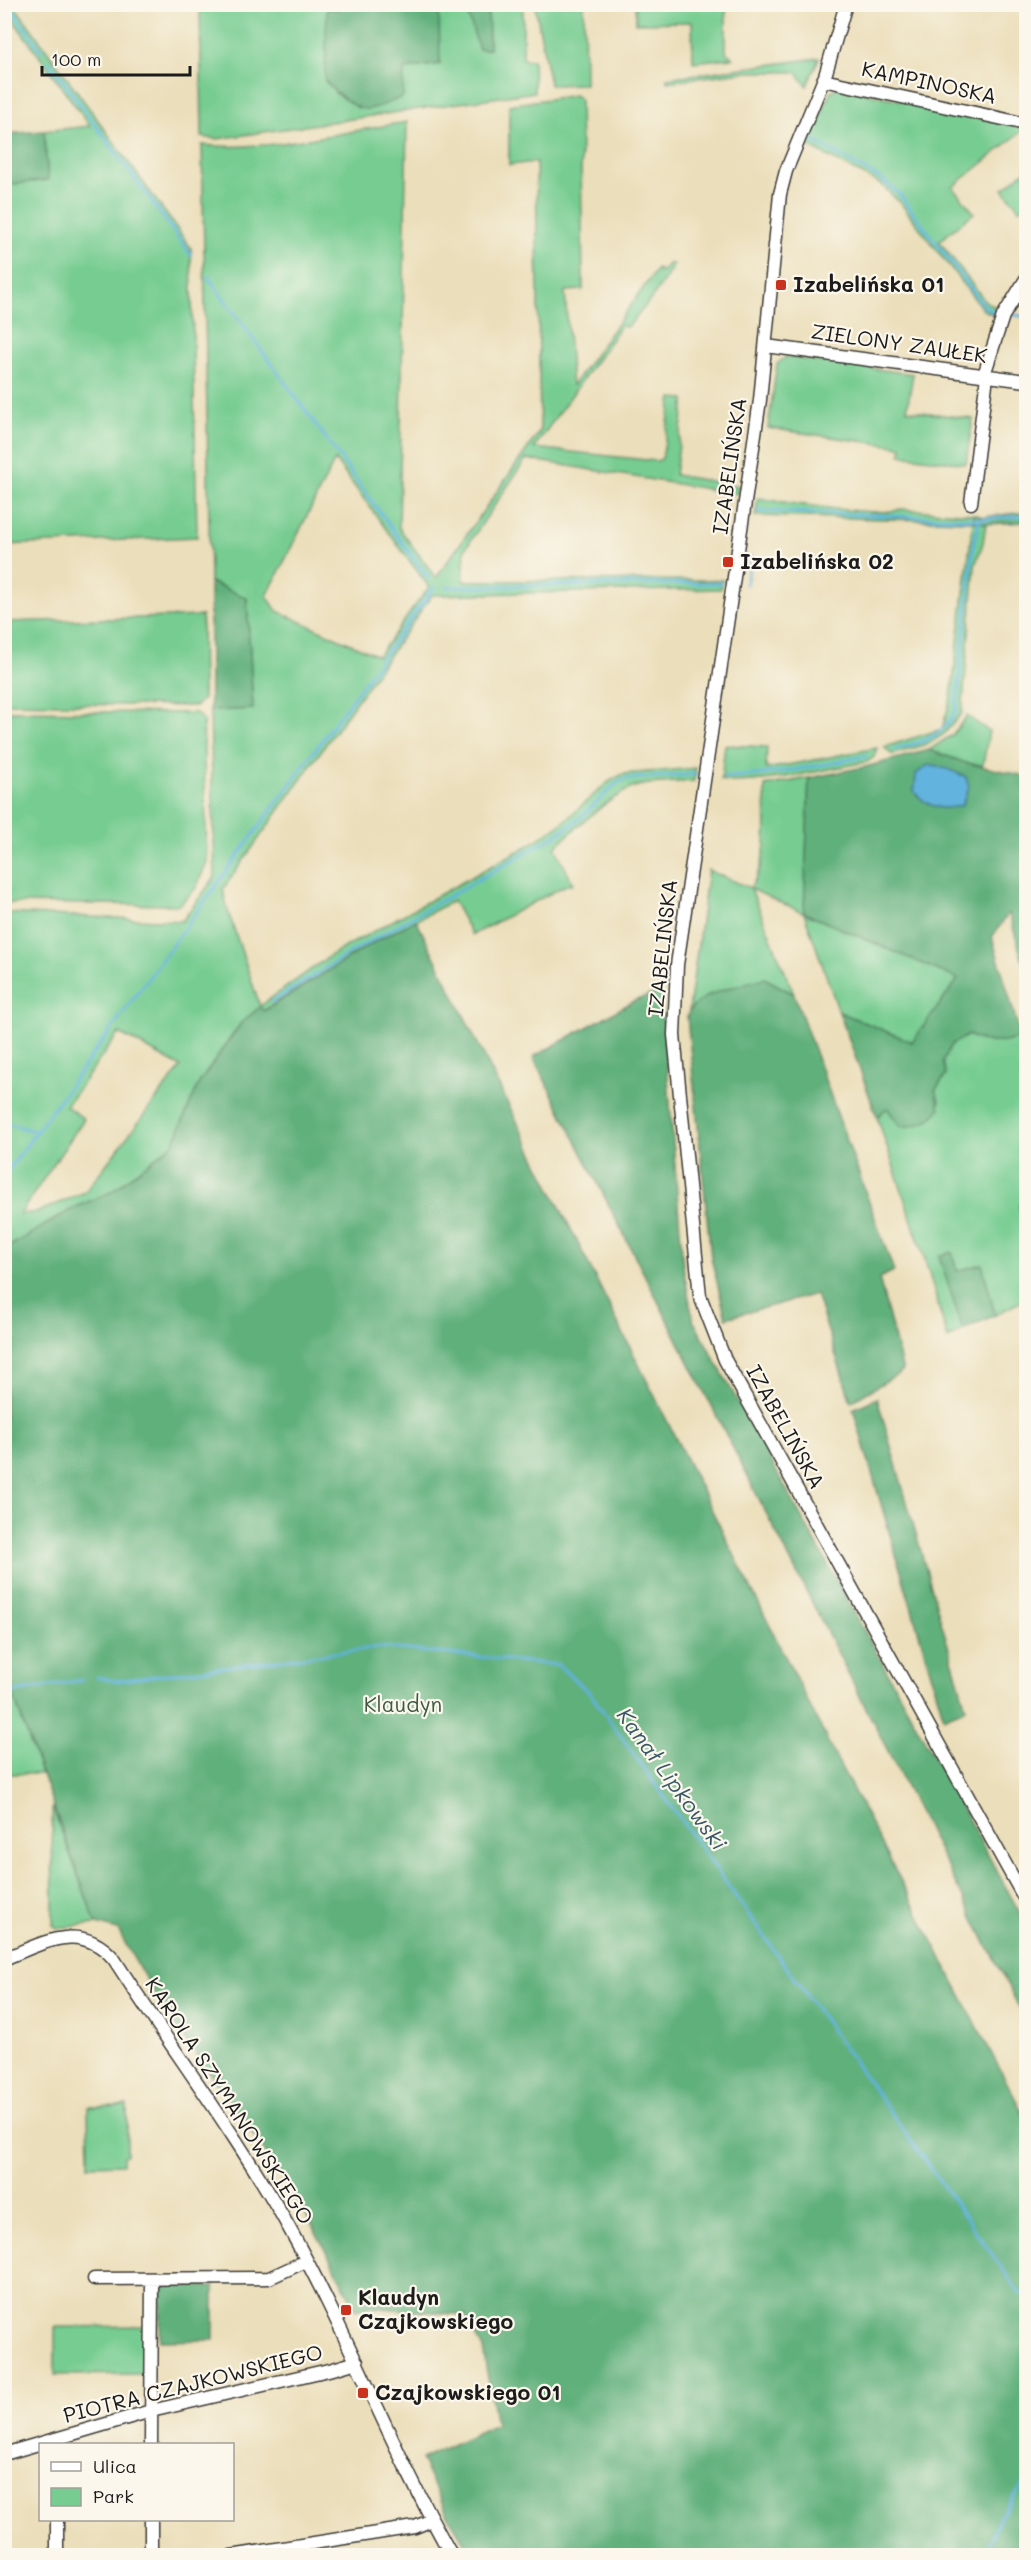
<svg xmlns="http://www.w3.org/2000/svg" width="1031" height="2560" viewBox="0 0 1031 2560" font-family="Mali,sans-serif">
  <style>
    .green { fill: #76cc91; stroke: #497456; stroke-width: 1.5; fill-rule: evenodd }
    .forest { fill: #60b07b; stroke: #3e664c; stroke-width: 1.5 }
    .water { fill: #62b3dd; stroke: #3f687c; stroke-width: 1.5 }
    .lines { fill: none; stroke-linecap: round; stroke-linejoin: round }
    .stream { stroke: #62b3dd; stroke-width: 3 }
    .minor-casing { stroke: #3b3934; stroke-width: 15 }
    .minor { stroke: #fff; stroke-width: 12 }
    .poi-dot { fill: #c8321e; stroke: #fbf7ec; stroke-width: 2 }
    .labels { text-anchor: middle; stroke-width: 4.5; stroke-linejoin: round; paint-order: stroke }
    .street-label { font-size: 21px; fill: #1c1c1c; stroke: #fbf7ec }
    .poi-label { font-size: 21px; font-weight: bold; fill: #1c1c1c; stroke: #fbf7ec; text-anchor: start }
    .park-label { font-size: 21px; fill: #3c5a45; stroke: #fbf7ec }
    .water-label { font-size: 22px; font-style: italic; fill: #385869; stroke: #fbf7ec }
  </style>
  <rect width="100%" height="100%" fill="#fbf7ec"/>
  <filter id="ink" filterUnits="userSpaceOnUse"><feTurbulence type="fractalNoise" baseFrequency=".0167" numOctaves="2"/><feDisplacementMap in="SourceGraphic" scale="12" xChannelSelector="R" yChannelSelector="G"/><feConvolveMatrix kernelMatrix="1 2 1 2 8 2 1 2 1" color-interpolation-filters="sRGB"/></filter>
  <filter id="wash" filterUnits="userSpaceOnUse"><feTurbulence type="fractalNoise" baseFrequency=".008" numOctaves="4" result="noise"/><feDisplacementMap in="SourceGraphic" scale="24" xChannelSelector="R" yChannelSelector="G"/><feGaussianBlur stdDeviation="1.35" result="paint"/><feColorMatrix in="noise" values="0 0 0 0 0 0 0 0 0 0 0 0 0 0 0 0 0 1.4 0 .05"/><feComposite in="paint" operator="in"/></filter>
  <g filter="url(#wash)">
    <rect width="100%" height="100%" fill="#ebdeba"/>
    <path class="green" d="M 717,4 L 718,8 L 726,8 L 726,52 L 733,58 L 693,62 L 692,22 L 636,23 L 635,5 Z
      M 5,5 L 14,5 L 191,248 L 197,537 L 5,545 L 4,185 L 48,180 L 44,131 L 90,126 L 5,9 Z
      M 200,5 L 339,5 L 339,9 L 327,9 L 335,93 L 358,108 L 404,69 L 440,64 L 371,5 L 465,5 L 479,49 L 489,49 L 488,5 L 523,5 L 523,59 L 533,60 L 534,92 L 217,139 L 202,137 Z
      M 535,5 L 584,5 L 585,84 L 550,85 Z
      M 819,58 L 807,86 L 796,72 L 743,72 L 667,82 L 667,78 Z
      M 840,87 L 1026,128 L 953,187 L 974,213 L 939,241 L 985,301 L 997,308 L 994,315 L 983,310 L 902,205 L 882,185 L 808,146 L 831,91 Z
      M 575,95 L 580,100 L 583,284 L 583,290 L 565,291 L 572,386 L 657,269 L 662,272 L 668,264 L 674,264 C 662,287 645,307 628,327 L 621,326 L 534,448 L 656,461 L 662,459 L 672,398 L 685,399 L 675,475 L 739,486 L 737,494 L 526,459 L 465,549 L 463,581 L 723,580 L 721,589 L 432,595 L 223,889 L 227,908 L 260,1006 L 331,955 L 529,845 L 562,823 L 608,782 L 623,774 L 696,768 L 694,781 C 677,782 659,782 642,785 C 616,790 575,829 555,847 L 573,884 L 568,884 L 472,935 L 453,901 L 371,944 L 263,1011 L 260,1007 L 241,1023 L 199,1083 L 173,1144 L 111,1192 L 74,1208 L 5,1249 L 5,913 L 182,921 L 215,877 L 210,711 L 253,709 L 247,598 L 210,582 L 202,145 C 267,152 342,132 407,122 L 399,528 L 436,578 L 540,431 L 536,162 L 509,165 L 509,105 ZM 335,460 L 429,587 L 378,656 L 277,611 L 267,596 ZM 119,1033 L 181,1067 L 85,1192 L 38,1212 L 20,1214 L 84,1119 L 66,1106 Z
      M 1026,170 L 1026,205 L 1020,210 L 1003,189 Z
      M 786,357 L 913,374 L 907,410 L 973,419 L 966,464 L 901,455 L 902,447 L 768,428 L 777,364 Z
      M 758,498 C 782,502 885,518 900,509 L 974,514 L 973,521 L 986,524 L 983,543 L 975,566 L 962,713 L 944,734 L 930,743 L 895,754 L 891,754 L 884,747 L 942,729 L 951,697 L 973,521 L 755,516 Z
      M 202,616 L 203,699 L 196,706 L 5,703 L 5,622 Z
      M 5,711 L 196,713 L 203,720 L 207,862 L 196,888 L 179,905 L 5,903 Z
      M 967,716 L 989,731 L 983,765 L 966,763 L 929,750 L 952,735 Z
      M 725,745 L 767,747 L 766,769 L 877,748 L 874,757 L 867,762 C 836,767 748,788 721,780 Z
      M 809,778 L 804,913 L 959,979 L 912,1042 L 839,1012 L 804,913 L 751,889 L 794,994 L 764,978 L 708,995 L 689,1010 L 708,870 L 750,888 C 771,858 765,821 765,786 Z
      M 968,1035 C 986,1044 1003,1045 1021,1037 L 1026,1057 L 1026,1203 L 1019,1205 L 1026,1233 L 1026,1299 L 995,1315 L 982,1264 L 957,1271 L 939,1256 L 963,1330 L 948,1339 L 925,1260 L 877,1117 L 887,1107 L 900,1126 L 940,1102 L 935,1090 L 946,1075 L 942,1061 L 952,1044 Z
      M 4,1672 L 5,1672 L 41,1774 L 5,1774 Z
      M 52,1806 L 96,1924 L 57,1928 L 53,1925 Z
      M 127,2106 L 127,2155 L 123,2156 L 123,2164 L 89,2165 L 88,2107 Z
      M 146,2326 L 145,2374 L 55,2375 L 55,2327 Z"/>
    <path class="forest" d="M 339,4 L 439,5 L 440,64 L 404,69 L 403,97 C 392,101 379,108 367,109 C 355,110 333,90 325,81 L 327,9 L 339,9 Z
      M 465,5 L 488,5 L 489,49 L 479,49 Z
      M 44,131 L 48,180 L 5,185 L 5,134 Z
      M 1026,512 L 1026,522 L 986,524 L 973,521 L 974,514 L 983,517 Z
      M 210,582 L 247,598 L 253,709 L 210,711 Z
      M 929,750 L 966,763 L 1026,776 L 1026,973 L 1009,913 L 992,937 L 1021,1037 C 1003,1045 986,1044 968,1035 L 952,1044 L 943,1061 L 946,1075 L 935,1090 L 940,1108 C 932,1121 915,1128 900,1126 L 887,1108 L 877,1117 L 839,1012 L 912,1042 L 958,979 L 804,913 L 809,778 L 869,766 Z
      M 416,920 L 830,1746 L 1026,2119 L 1026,2555 L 472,2555 L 447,2514 L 421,2459 L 496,2424 L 483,2349 L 465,2315 L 370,2307 L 356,2310 C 336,2271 317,2230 293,2193 C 236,2104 167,2024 118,1930 L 96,1924 L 5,1672 L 5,1249 L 74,1208 L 111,1192 L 173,1144 L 199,1083 L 241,1023 L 260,1007 L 264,1011 L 371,944 Z
      M 764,978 L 794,994 L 894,1271 L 879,1278 L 903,1371 L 851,1402 L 816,1294 L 726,1318 L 711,1258 L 687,1017 C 693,993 742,985 764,978 Z
      M 661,991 L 683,1266 L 693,1320 L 1026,1924 L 1026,2021 L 533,1057 L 634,1001 Z
      M 952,1252 L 957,1271 L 982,1264 L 995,1315 L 963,1330 L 939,1256 Z
      M 877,1398 L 966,1708 L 944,1718 L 853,1409 Z
      M 165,2286 L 214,2286 L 214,2340 L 160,2341 L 161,2290 Z"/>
    <path class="water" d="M 928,765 L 948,769 L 966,777 L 969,787 L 962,805 C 942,812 928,807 914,792 L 916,774 Z"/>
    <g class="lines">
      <path class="stream" d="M 8,4 L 41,51
        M 49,62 L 191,255
        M 810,139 L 884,181 L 900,195 L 984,306 L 995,313
        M 208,277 L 428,578
        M 1010,314 L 1026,317
        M 758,511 L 980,519 L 1026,516
        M 746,584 L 751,557
        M 447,587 L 721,583
        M 895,749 C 921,743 945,737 956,709 L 974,541 L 980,519
        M 724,777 C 773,775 819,766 866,756
        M 272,1002 L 353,951 L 550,839 L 578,820 L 617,783 L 626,779 L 697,774
        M 4,1122 L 37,1132
        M 4,1176 L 434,587
        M 96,1677 L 116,1681 L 380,1647 L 558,1665 L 590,1693 L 1019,2292 L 1026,2295
        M 4,1694 L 82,1680
        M 985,2556 L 999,2518 L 1026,2481"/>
    </g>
  </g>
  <g filter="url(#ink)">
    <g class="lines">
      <defs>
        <path id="minor" d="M 846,4 L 825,76 L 786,171 L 780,194 L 760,400 L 677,965 L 674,1035 L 700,1296 L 725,1360 L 1026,1901
          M 823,80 L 1026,124
          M 766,346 L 1026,381
          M 984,375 L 1003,316 L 1026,279
          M 971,503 L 987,376
          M 4,1959 C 43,1943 80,1920 114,1959 C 171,2048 236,2133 288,2226 C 348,2333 391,2449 452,2556
          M 94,2279 L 269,2278 L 306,2261
          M 151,2444 L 152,2279
          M 4,2454 L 151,2411 L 333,2369 L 357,2362
          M 151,2520 L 151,2556
          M 57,2556 L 57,2520
          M 231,2556 L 415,2527 L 432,2520"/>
      </defs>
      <use href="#minor" class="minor-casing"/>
      <use href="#minor" class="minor"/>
    </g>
  </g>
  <g class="poi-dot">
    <rect x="775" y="279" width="12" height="12" rx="3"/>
    <rect x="722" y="556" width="12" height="12" rx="3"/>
    <rect x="340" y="2304" width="12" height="12" rx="3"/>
    <rect x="357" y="2387" width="12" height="12" rx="3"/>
  </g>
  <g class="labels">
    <g class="street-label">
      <text transform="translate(929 83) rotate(12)" y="7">KAMPINOSKA</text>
      <text transform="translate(899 344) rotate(8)" y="7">ZIELONY ZAUŁEK</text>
      <text transform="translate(730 466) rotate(-82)" y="7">IZABELIŃSKA</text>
      <text transform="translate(663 948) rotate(-84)" y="7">IZABELIŃSKA</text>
      <text transform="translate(785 1427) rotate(61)" y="7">IZABELIŃSKA</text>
      <text transform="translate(229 2101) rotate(57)" y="7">KAROLA SZYMANOWSKIEGO</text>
      <text transform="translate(193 2384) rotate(-14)" y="7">PIOTRA CZAJKOWSKIEGO</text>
    </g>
    <g class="poi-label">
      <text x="793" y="292">Izabelińska 01</text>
      <text x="740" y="569">Izabelińska 02</text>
      <text x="358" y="2305">Klaudyn<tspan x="358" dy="24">Czajkowskiego</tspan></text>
      <text x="375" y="2400">Czajkowskiego 01</text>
    </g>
    <g class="park-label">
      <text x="403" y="1712">Klaudyn</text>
    </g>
    <g class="water-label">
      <text transform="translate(672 1779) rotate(54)" y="8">Kanał Lipkowski</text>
    </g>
  </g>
  <rect width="1031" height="2560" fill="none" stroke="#fbf7ec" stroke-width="24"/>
  <rect x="39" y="2443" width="195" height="78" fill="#fbf7ec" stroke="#a29f99" stroke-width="1.5"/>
  <rect x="51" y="2462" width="30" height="9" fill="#ffffff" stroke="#a29f99" stroke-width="1.5"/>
  <text x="93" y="2473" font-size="18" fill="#1c1c1c">Ulica</text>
  <rect x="51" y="2488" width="30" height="18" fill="#76cc91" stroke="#a29f99" stroke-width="1.5"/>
  <text x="93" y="2503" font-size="18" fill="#1c1c1c">Park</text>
  <path d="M42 66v9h148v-9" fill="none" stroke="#1c1c1c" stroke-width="3"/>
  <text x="51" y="66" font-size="18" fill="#1c1c1c" stroke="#fbf7ec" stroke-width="4.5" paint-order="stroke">100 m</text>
</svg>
